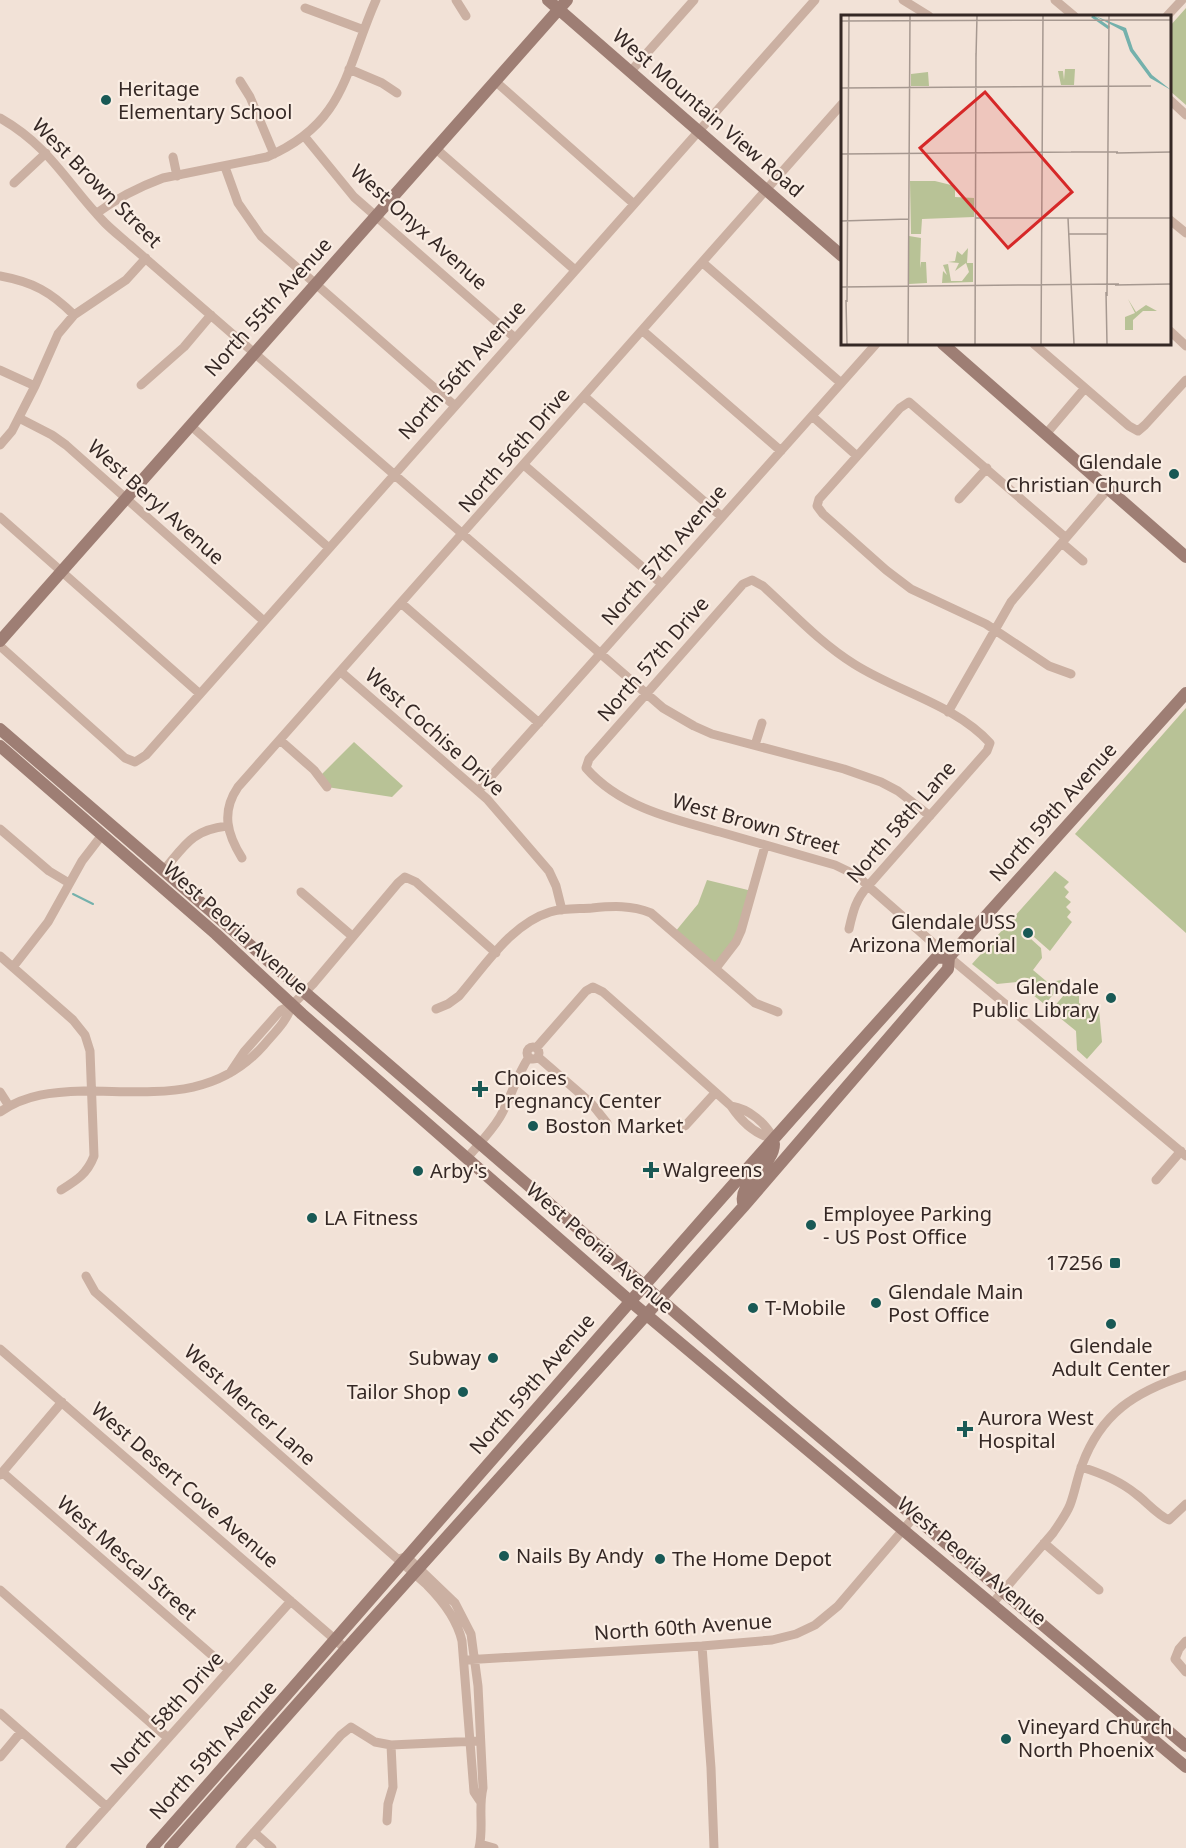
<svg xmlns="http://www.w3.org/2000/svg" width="1186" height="1848" viewBox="0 0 1186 1848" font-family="'Noto Sans',sans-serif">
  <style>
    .green { fill: #b8c296 }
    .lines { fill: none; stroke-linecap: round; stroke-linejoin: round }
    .stream { stroke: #74b1ac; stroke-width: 2 }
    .street { stroke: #cbb0a2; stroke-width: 9 }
    .secondary { stroke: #9e7e74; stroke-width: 12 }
    .poi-dot { fill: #195955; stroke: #faede3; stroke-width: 2 }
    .labels { text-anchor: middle; stroke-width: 4.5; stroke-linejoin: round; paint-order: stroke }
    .poi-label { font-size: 20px; fill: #352825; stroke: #faede3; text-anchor: start }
    .street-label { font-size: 20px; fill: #352825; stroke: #faede3 }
    .inset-river { fill: none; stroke: #74b1ac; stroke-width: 3 }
    .inset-road { fill: none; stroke: #a69890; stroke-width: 1.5 }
    .view { fill: #d62828; fill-opacity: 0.15; stroke: #d62828; stroke-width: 3 }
    .inset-edge { fill: none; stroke: #352825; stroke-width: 3 }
  </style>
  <rect width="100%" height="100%" fill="#f2e2d7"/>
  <path class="green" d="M 1186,8 L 1186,105 L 1170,91 L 1170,26 Z
    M 1186,708 L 1186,933 L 1075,834 Z
    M 354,742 L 403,786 L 392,797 L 327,787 L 320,776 Z
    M 1055,871 L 1069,882 L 1064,887 L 1069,892 L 1065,897 L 1071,902 L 1066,907 L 1071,912 L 1067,917 L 1072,922 L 1050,951 L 1034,937 L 1031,939 L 1041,948 L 1042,958 L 1033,970 L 1052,986 L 1056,981 L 1061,980 L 1063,982 L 1047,1002 L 1043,1003 L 1017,982 L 997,984 L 972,964 Z
    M 707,880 L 752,891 L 741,931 L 716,968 L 675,932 L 698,904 Z
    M 1069,989 L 1073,989 L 1079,994 L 1079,1003 L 1090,1011 L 1095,1006 L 1099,1010 L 1102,1042 L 1087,1059 L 1077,1050 L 1076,1031 L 1054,1013 L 1053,1008 Z"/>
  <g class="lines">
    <path class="stream" d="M 73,894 L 93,904"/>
    <path class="street" d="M 456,0 L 466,16
      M 903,0 L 929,16
      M 1055,0 L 1074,16
      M 305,8 L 364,30
      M 1167,16 L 1182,0
      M 349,69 L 382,83 L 397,93
      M 631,71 L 694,0
      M 240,81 L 250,97 L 274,154
      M 495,81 L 634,204
      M 1170,100 L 1186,115
      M 0,118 C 51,147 67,184 105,223 C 113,231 122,238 130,245 L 663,708 L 694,726 L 712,734 L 844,769 L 881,782 L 898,791 L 930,816
      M 305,137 L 354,197 L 515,338
      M 435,148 L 575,270
      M 173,157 L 177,176
      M 225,167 L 238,203 L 261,236 L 455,406
      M 14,183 L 46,153
      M 97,213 C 117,198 139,187 163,178 L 267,157 C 346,123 345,70 376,0
      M 1170,220 L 1186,233
      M 703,263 L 841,383
      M 0,276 C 33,282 51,292 74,315
      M 643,331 L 781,451
      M 1170,331 L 1186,346
      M 1034,344 L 1129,426 L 1138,431 L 1145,425 L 1186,380
      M 0,370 L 35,386
      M 141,385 L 184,347 L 211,315
      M 585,397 L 722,517
      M 812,416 L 857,456
      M 19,418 L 52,435 L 66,445 L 264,621
      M 190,425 L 329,548
      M 1046,434 L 1085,388
      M 0,445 L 12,431 L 35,386 L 58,334 L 74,315 L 126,280 L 146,258
      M 524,465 L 662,584
      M 959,499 L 987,468
      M 0,517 L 200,694
      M 1066,538 L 909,402 L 900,408 L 819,499 L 817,506 L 823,514 L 886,570 L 911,589 L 986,624 L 1049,666 L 1071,674
      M 1062,543 L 1083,561
      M 401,603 L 539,723
      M 0,646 L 125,758 L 135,762 L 146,755 L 815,0
      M 341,672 L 487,799 L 549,871 L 556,886 L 562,910
      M 948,712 L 1011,602 L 1108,489
      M 280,740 L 314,770 L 327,787
      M 755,745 L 762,723
      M 478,791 L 876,344
      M 0,829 L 49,871 L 69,883
      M 242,858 C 227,834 221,812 238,787 L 842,104
      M 164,870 C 185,845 192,830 227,826
      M 301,892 L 352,936
      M 849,929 C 853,911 856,899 868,886 L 987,751 L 990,743 C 954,704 898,692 854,664 C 820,643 792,612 763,586 L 752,580 L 743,584 L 589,759 L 586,768 C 620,807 672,819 720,832 C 759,843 797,854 835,865 L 858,876 L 868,886 L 949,957 L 1186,1156
      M 0,956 L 73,1020 L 85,1035 L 90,1051 L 94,1156 C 87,1174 77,1180 61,1190
      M 13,967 L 48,922 L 82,861 L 102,835
      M 716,968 L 736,942 L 741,931 L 765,846
      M 436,1009 L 448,1004 L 459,996 C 485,966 511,924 550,912 C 563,908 578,909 592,908 C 613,906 631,905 651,913 L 755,1003 L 778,1012
      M527 1053a6 6 0 1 1 12 0a6 6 0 1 1-12 0Z
      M 537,1047 L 586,991 L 593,987 L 603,992 L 731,1106 C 741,1121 756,1135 774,1139
      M 538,1057 L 591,1103 L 607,1123
      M 230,1073 L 244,1052 L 281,1010 L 292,1005 L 313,984 L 398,883 L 405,877 L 416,882 L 496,953
      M 0,1092 L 9,1106
      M 731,1106 C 750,1109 765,1123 774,1139
      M 0,1112 C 26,1094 53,1092 84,1091 C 151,1091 214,1102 264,1045 C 275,1032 287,1021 292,1005
      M 685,1126 L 715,1093
      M 467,1158 C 478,1145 491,1132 500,1117 C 511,1098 516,1076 529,1057
      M 1156,1180 L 1181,1151
      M 86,1276 L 95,1292 L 427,1585 C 443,1601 457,1619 462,1641 L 474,1792 L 480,1801
      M 0,1349 L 346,1649
      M 1081,1467 C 1101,1473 1120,1481 1136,1494 C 1147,1502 1156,1514 1169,1520 L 1186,1504
      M 2,1472 L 229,1670
      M 0,1475 L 62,1402
      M 1044,1543 L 1099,1590
      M 402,1558 L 407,1557 L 455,1603 L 471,1634 L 478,1686 L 483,1788 C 478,1808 484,1828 479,1848
      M 0,1590 L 168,1738
      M 992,1604 L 1053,1533 C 1059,1524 1066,1515 1070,1505 C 1075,1492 1077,1478 1082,1465 C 1101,1413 1135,1392 1186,1375
      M 1186,1641 L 1179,1649 L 1175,1659 L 1186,1672
      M 702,1646 L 711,1768 L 714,1848
      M 464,1660 L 702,1646 L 772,1640 L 796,1634 L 815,1625 L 838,1606 L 914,1517
      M 0,1713 L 107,1807
      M 0,1757 L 21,1732
      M 387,1821 L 388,1804 L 393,1787 L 391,1745
      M 254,1832 L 272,1848
      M 480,1844 L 494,1848
      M 70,1848 L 291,1601
      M 240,1848 L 341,1735 L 351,1727 L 375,1742 L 391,1745 L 477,1741"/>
    <path class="secondary" d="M 548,0 L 842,256
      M 943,344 L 1186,557
      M 0,641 L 567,0
      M 0,729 L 787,1409 L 1186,1746
      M 0,746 L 216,934 L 302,1014 L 630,1301 L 1186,1767
      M 744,1206 C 735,1182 774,1167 774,1144
      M 152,1848 C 414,1552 670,1251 936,958 L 949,957
      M 170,1848 L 346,1649 L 744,1206 L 948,969 L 949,957 L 1186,693"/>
  </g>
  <g class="poi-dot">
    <circle cx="106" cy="100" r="6"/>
    <circle cx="1174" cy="474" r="6"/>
    <circle cx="1028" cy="933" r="6"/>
    <circle cx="1111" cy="998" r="6"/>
    <path d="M477 1080h6v6h6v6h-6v6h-6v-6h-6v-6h6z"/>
    <circle cx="533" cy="1126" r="6"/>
    <path d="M648 1161h6v6h6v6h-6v6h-6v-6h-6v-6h6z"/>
    <circle cx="418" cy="1171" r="6"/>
    <circle cx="312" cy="1218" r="6"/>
    <circle cx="811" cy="1225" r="6"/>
    <rect x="1109" y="1257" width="12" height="12" rx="3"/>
    <circle cx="876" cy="1303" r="6"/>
    <circle cx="753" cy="1308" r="6"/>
    <circle cx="1111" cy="1324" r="6"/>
    <circle cx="493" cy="1358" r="6"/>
    <circle cx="463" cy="1392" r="6"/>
    <path d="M962 1420h6v6h6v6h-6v6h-6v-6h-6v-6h6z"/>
    <circle cx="504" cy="1556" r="6"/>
    <circle cx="660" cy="1559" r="6"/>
    <circle cx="1006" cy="1739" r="6"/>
  </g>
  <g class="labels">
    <g class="poi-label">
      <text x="118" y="96">Heritage<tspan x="118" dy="23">Elementary School</tspan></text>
      <text x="1162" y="469" text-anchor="end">Glendale<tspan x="1162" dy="23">Christian Church</tspan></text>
      <text x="1016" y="929" text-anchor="end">Glendale USS<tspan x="1016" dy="23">Arizona Memorial</tspan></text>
      <text x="1099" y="994" text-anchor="end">Glendale<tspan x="1099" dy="23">Public Library</tspan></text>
      <text x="494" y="1085">Choices<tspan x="494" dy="23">Pregnancy Center</tspan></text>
      <text x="545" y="1133">Boston Market</text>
      <text x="663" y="1177">Walgreens</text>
      <text x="430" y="1178">Arby's</text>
      <text x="823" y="1221">Employee Parking<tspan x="823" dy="23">- US Post Office</tspan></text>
      <text x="324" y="1225">LA Fitness</text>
      <text x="1103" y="1270" text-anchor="end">17256</text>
      <text x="888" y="1299">Glendale Main<tspan x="888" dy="23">Post Office</tspan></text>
      <text x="765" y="1315">T-Mobile</text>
      <text x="1111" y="1353" text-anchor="middle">Glendale<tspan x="1111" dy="23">Adult Center</tspan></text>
      <text x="481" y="1365" text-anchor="end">Subway</text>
      <text x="451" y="1399" text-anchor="end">Tailor Shop</text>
      <text x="978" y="1425">Aurora West<tspan x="978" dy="23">Hospital</tspan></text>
      <text x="516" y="1563">Nails By Andy</text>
      <text x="672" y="1566">The Home Depot</text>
      <text x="1018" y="1734">Vineyard Church<tspan x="1018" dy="23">North Phoenix</tspan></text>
    </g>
    <g class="street-label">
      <text transform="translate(708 113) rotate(41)" y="7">West Mountain View Road</text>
      <text transform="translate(97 183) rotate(45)" y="7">West Brown Street</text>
      <text transform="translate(419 227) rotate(42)" y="7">West Onyx Avenue</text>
      <text transform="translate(268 307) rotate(-48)" y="7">North 55th Avenue</text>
      <text transform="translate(462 370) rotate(-48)" y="7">North 56th Avenue</text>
      <text transform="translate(514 450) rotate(-49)" y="7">North 56th Drive</text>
      <text transform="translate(156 502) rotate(42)" y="7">West Beryl Avenue</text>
      <text transform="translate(664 555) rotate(-49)" y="7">North 57th Avenue</text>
      <text transform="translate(653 659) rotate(-49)" y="7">North 57th Drive</text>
      <text transform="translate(435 732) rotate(42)" y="7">West Cochise Drive</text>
      <text transform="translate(1053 812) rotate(-48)" y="7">North 59th Avenue</text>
      <text transform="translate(901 822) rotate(-49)" y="7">North 58th Lane</text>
      <text transform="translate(756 824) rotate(16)" y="7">West Brown Street</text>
      <text transform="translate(236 928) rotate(42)" y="7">West Peoria Avenue</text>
      <text transform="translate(600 1248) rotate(41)" y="7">West Peoria Avenue</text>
      <text transform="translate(532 1384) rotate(-49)" y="7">North 59th Avenue</text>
      <text transform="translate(250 1405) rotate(42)" y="7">West Mercer Lane</text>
      <text transform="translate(185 1485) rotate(41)" y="7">West Desert Cove Avenue</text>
      <text transform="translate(127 1558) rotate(41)" y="7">West Mescal Street</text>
      <text transform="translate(972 1561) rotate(40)" y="7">West Peoria Avenue</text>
      <text transform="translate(683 1627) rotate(-4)" y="7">North 60th Avenue</text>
      <text transform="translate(167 1713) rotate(-48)" y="7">North 58th Drive</text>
      <text transform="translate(213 1750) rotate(-48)" y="7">North 59th Avenue</text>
    </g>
  </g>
  <g transform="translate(841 15)">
    <rect width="330" height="330" fill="#f2e2d7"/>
    <path d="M 224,54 L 234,54 L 233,70 L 220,70 L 217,56 L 222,56 L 223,65 ZM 87,57 L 88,71 L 70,71 L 70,59 ZM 69,166 L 94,166 L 114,171 L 114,182 L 133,183 L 133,202 L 81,204 L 80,219 L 70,219 ZM 68,221 L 80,223 L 79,253 L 80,247 L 85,247 L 86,268 L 68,269 ZM 127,233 L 126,248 L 132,248 L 132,267 L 101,268 L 102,256 L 106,260 L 102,250 L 107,249 L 110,266 L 121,266 L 128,257 L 125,248 L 114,256 L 118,248 L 107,247 L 114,246 L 116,236 L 121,240 ZM 287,284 L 295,297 L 305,290 L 316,296 L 302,296 L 292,305 L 292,315 L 284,315 L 284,302 L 294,298 Z" fill="#b8c296"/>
    <path d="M 254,1 L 285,13 L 292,34 L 311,60 L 330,75 L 309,63 L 289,36 L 282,16 Z" fill="#74b1ac"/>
    <path class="inset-river" d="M 251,1 L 268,13"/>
    <path class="inset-road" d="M 267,5 L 330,5M 0,6 L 268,5M 135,42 L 136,1M 0,73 L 310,71M 267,127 L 268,1M 230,137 L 277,137M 275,138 L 330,137M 0,139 L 234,137M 134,203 L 330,203M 227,203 L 233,329M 0,206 L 68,204M 227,219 L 266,219M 274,270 L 330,269M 0,272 L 278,269M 265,277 L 266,329M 266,281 L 267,126M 5,285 L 6,329M 6,287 L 8,1M 67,329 L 69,1M 134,329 L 135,38M 200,329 L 202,1"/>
    <path class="view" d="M 144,77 L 231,177 L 167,233 L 79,133 Z"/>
    <rect width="330" height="330" class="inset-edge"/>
  </g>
</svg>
